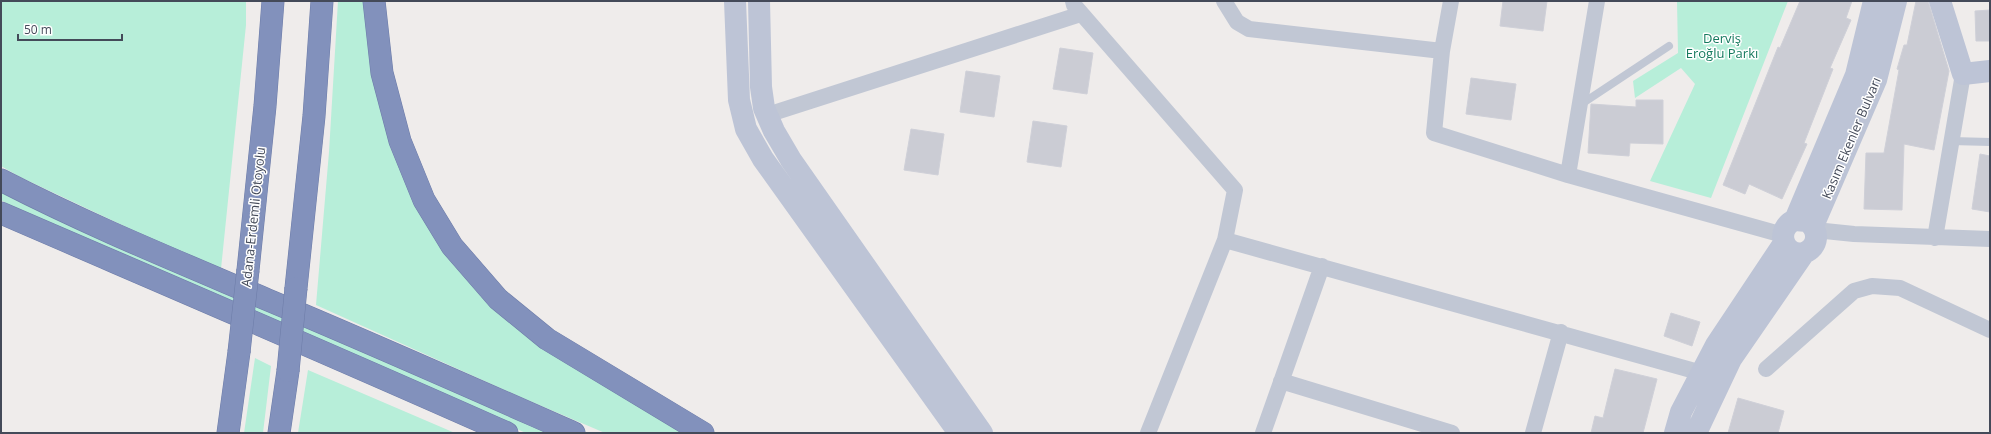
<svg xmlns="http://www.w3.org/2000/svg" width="1991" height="434" viewBox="0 0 1991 434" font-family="'Open Sans',sans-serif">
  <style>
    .green { fill: #b7eed9 }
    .building { fill: #cbccd4; stroke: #cfd0d8 }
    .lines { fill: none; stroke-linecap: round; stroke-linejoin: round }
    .highway-casing { stroke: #6d7ca8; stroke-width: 23 }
    .lane { stroke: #c1c7d4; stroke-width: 8 }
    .street { stroke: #c1c7d4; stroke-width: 16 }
    .secondary { stroke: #bdc4d6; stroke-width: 22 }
    .highway { stroke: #8291bc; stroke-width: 22 }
    .highway-bridge-casing { stroke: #6d7ca8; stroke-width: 23; stroke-linecap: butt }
    .highway-bridge { stroke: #8291bc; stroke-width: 22 }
    .labels { text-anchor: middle; stroke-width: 3; stroke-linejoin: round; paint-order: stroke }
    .park-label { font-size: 13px; fill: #157a5e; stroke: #fff }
    .street-label { font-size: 13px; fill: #444a59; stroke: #fff }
  </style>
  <rect width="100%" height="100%" fill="#efeceb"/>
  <path class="green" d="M 1,1 L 246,1 L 246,25 L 221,269 L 141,234 L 20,177 L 1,166 Z
    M 338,1 L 365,1 L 375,79 L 391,149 L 419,211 L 445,251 L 685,433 L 605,433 L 518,396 L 316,305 L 329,152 Z
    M 1677,1 L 1788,1 L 1711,198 L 1650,181 L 1695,84 L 1681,68 L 1635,98 L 1633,81 L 1678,53 Z
    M 1,189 L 551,433 L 526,433 L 25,214 L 1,200 Z
    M 255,358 L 271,366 L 263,433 L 244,433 Z
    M 308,370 L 455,433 L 298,433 Z"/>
  <path class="building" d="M 1503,1 L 1547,1 L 1543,31 L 1500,26 Z
    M 1800,1 L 1852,1 L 1846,18 L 1851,20 L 1830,68 L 1833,69 L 1804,143 L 1807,144 L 1782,199 L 1749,184 L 1745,194 L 1723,185 L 1778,47 L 1780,48 Z
    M 1916,1 L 1928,1 L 1949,71 L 1934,150 L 1904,144 L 1902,210 L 1864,209 L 1866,153 L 1884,153 L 1899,70 L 1897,69 L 1904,45 L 1907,45 Z
    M 1990,10 L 1990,41 L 1976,41 L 1975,11 Z
    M 1060,48 L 1093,53 L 1087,94 L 1053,89 Z
    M 966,71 L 1000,76 L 994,117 L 960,112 Z
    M 1471,78 L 1516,84 L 1511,120 L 1466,114 Z
    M 1636,100 L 1663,100 L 1663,144 L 1630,143 L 1629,156 L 1588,153 L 1591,104 L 1636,107 Z
    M 1033,121 L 1067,126 L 1061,167 L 1027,162 Z
    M 911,129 L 944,134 L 938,175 L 904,170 Z
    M 1980,154 L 1990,156 L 1990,212 L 1972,209 Z
    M 1671,313 L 1700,322 L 1692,346 L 1664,336 Z
    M 1615,369 L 1657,379 L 1643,433 L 1591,433 L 1595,416 L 1603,418 Z
    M 1738,398 L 1784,411 L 1778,433 L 1728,433 Z"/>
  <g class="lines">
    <defs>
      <path id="highway" d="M 374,1 L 382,73 L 400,141 L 424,200 L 452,246 L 498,299 L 547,339 L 703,433
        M 1,180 C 88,225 179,262 268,300 C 371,343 472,388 574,433
        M 1,213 C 170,286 339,358 507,433
        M 248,270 L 265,106 L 273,1
        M 296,288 L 314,116 L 322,1
        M 228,433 L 239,352
        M 279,433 L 288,371"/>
    </defs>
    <use href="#highway" class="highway-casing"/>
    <path class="lane" d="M 1580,105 L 1669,46
      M 1951,141 L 1990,142"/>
    <path class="street" d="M 1073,1 L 1074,5 L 1235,190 L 1225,240 L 1148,433
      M 1224,1 L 1237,22 L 1249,29 L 1442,51
      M 1451,1 L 1442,51 L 1434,133 L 1568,175 L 1783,235
      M 767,115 L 1081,14
      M 1568,175 L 1597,1
      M 1815,230 L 1854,234 L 1990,239
      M 1935,238 L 1963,74
      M 1225,240 L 1702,373
      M 1766,369 L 1854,291 L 1872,286 L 1900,288 L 1990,330
      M 1281,381 L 1452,433
      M 1263,433 L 1322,266
      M 1533,433 L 1561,332"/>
    <path class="secondary" d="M 735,1 L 739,100 L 746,129 L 763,159 L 959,433
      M 759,1 L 761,87 L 764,108 L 774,131 L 791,160 L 982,433
      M 1940,1 L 1963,74 L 1990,71
      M 1795,220 L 1807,221 C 1820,230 1819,247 1804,253 C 1782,257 1775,228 1795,220 L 1856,75 L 1874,1
      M 1813,226 L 1876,80 L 1896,1
      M 1675,433 L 1681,412 L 1716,345 L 1784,243
      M 1696,433 L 1731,359 L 1804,253"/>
    <use href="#highway" class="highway"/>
    <defs>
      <path id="highway-bridge" d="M 239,352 L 248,270
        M 288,371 L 296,288"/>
    </defs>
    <use href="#highway-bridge" class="highway-bridge-casing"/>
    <use href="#highway-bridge" class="highway-bridge"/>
  </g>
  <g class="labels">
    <g class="park-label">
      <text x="1722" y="43">Derviş<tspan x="1722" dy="15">Eroğlu Parkı</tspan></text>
    </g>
    <g class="street-label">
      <text transform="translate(1851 138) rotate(-67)" y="5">Kasım Ekenler Bulvarı</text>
      <text transform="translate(253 217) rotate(-84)" y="5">Adana-Erdemli Otoyolu</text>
    </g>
  </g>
  <rect width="1991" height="434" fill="none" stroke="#444a59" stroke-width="4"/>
  <path d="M18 34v6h104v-6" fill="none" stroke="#444a59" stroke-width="2"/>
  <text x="24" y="34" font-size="12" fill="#444a59" stroke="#ffffff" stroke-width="3" paint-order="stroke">50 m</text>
</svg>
